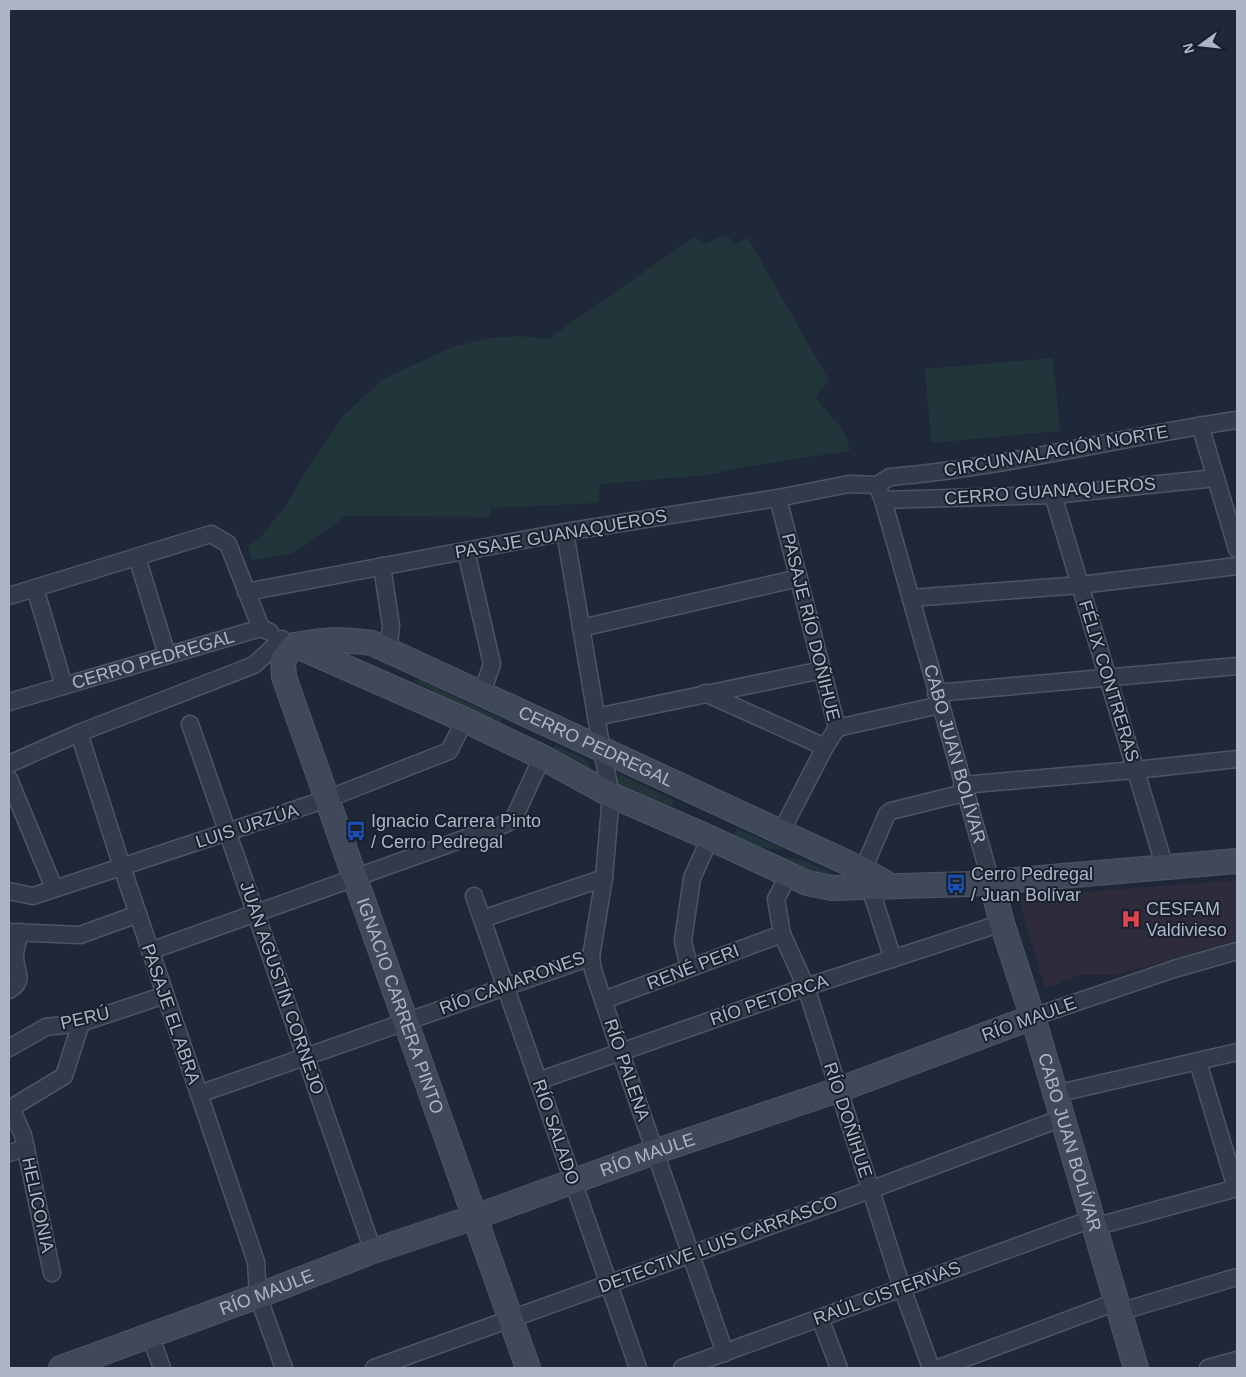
<svg xmlns="http://www.w3.org/2000/svg" width="1246" height="1377" viewBox="0 0 1246 1377" font-family="Helvetica,sans-serif">
  <style>
    .medical { fill: #2e2b3a }
    .green { fill: #21353a }
    .lines { fill: none; stroke-linecap: round; stroke-linejoin: round }
    .street-casing { stroke: #4d5564; stroke-width: 19 }
    .secondary-casing { stroke: #4d5564; stroke-width: 26 }
    .street { stroke: #333a49; stroke-width: 16 }
    .secondary { stroke: #40495c; stroke-width: 24 }
    .labels { text-anchor: middle; stroke-width: 4; stroke-linejoin: round; paint-order: stroke }
    .street-label { font-size: 18px; fill: #adb5c6; stroke: #18202d }
    .poi-label { font-size: 18px; fill: #adb5c6; stroke: #18202d; text-anchor: start }
  </style>
  <rect width="100%" height="100%" fill="#1f2839"/>
  <path class="medical" d="M 1237,880 L 1237,941 L 1115,975 L 1080,975 L 1045,989 L 1018,897 Z"/>
  <path class="green" d="M 726,235 L 735,244 L 748,238 L 829,380 L 815,397 L 846,434 L 850,451 L 748,466 L 707,475 L 600,484 L 598,503 L 491,508 L 491,517 L 346,516 L 293,553 L 252,560 L 248,546 L 260,538 L 287,504 L 306,471 L 342,417 L 383,379 L 450,348 L 489,338 L 519,336 L 548,339 L 694,237 L 704,244 Z
    M 1053,358 L 1060,431 L 931,443 L 925,369 Z
    M 415,680 L 420,680 L 502,719 L 502,725 C 472,712 444,696 415,682 Z
    M 555,745 L 589,761 L 591,769 L 575,759 L 552,750 Z
    M 621,775 L 674,800 L 671,807 L 619,785 L 617,778 Z
    M 737,829 L 787,850 C 769,848 747,848 734,834 Z
    M 765,852 L 805,861 L 841,877 L 819,876 L 796,863 Z"/>
  <g class="lines">
    <defs>
      <g id="street">
        <path d="M 1200,425 L 1237,549"/>
        <path id="s1" d="M 877,485 L 883,500 L 991,882"/>
        <path d="M 877,485 L 890,477 C 1007,467 1121,437 1237,420"/>
        <path d="M 1053,495 L 1165,868"/>
        <path d="M 778,498 L 837,728 L 825,747 L 781,832"/>
        <path d="M 883,500 L 1053,495 L 1216,478"/>
        <path d="M 565,532 L 602,751 L 611,795 L 604,878 L 591,957 L 593,970 L 620,1051 L 725,1353"/>
        <path d="M 466,551 L 492,664 L 482,693"/>
        <path d="M 137,557 L 167,655"/>
        <path d="M 382,566 L 391,626 L 388,651"/>
        <path d="M 35,588 L 64,686"/>
        <path d="M 246,592 L 565,532 L 778,498 L 849,484 L 877,485"/>
        <path d="M 9,596 L 211,534 L 228,544 L 261,628"/>
        <path d="M 911,598 L 1080,585 L 1237,566"/>
        <path d="M 581,628 L 799,578"/>
        <path d="M 705,693 L 825,747"/>
        <path d="M 936,693 L 1237,666"/>
        <path id="s2" d="M 9,702 L 261,628 L 270,632"/>
        <path d="M 596,717 L 822,670"/>
        <path d="M 190,724 L 373,1251"/>
        <path d="M 837,728 L 940,705"/>
        <path d="M 79,733 L 122,867 L 256,1262 L 258,1296 L 284,1368"/>
        <path d="M 9,764 L 79,733 L 254,665 L 282,639"/>
        <path d="M 9,779 L 54,888"/>
        <path d="M 962,785 L 1135,770 L 1237,759"/>
        <path d="M 863,870 L 887,814 L 891,811 L 964,793"/>
        <path d="M 789,874 L 776,899 L 782,934 L 806,987 L 902,1288 L 931,1368"/>
        <path d="M 889,885 L 873,897 L 893,959"/>
        <path d="M 9,891 L 33,896 L 327,799 L 449,751 L 465,720"/>
        <path d="M 474,896 L 638,1368"/>
        <path d="M 482,919 L 604,878"/>
        <path d="M 9,932 L 80,935 L 138,914"/>
        <path d="M 150,951 L 505,824 L 512,820 L 516,814 L 542,757"/>
        <path d="M 689,968 L 683,941 L 692,878 L 710,838"/>
        <path d="M 9,990 C 26,981 15,971 15,957 C 15,949 18,940 20,932"/>
        <path d="M 604,1000 L 782,934"/>
        <path d="M 1033,1017 L 1174,969 L 1237,951"/>
        <path d="M 9,1048 L 46,1027 L 81,1023 L 165,995"/>
        <path d="M 1198,1062 L 1236,1188"/>
        <path d="M 538,1081 L 806,987 L 1002,923"/>
        <path d="M 199,1094 L 591,957"/>
        <path d="M 1055,1094 L 1237,1052"/>
        <path d="M 9,1153 L 26,1148"/>
        <path d="M 1094,1227 L 1237,1188"/>
        <path d="M 52,1273 L 23,1135 L 11,1108 L 64,1076 L 81,1023"/>
        <path d="M 1119,1312 L 1237,1277"/>
        <path d="M 820,1318 L 839,1368"/>
        <path d="M 150,1335 L 162,1368"/>
        <path d="M 374,1368 L 870,1190 L 1062,1118"/>
        <path d="M 682,1368 L 1092,1219"/>
        <path d="M 939,1368 L 1116,1302"/>
        <path d="M 1208,1368 L 1237,1360"/>
      </g>
      <g id="secondary">
        <path d="M 295,645 L 465,720 L 542,757 L 611,795 L 710,838 L 807,883 L 832,888 L 970,884 L 1237,861"/>
        <path id="s3" d="M 295,645 L 283,660 L 284,677 L 528,1368"/>
        <path id="s4" d="M 295,645 C 326,639 341,639 372,643 L 863,870 L 889,885"/>
        <path id="s5" d="M 991,882 L 1002,923 L 1037,1031 L 1136,1368"/>
        <path id="s6" d="M 61,1368 L 258,1296 L 373,1251 L 475,1217 L 654,1152 L 838,1090 L 1033,1017"/>
      </g>
    </defs>
    <use href="#street" class="street-casing"/>
    <use href="#secondary" class="secondary-casing"/>
    <use href="#street" class="street"/>
    <use href="#secondary" class="secondary"/>
  </g>
  <defs>
    <symbol id="bus-bare" viewBox="-9 -9 18 18"><path d="M-5-6H5V4H4V6H2V4H-2V6H-4V4H-5ZM-3.5-4V0h7V-4ZM-3.5 1.2v1.5H-2V1.2ZM2 1.2v1.5H3.5V1.2Z" fill="#1a4fb4" stroke="#18202d" stroke-width="2.5" paint-order="stroke"/></symbol>
    <symbol id="hospital-bare" viewBox="-9 -9 18 18"><path d="M-5-5h3v3.5h4V-5h3V5h-3V1.5h-4V5h-3Z" fill="#e0444e" stroke="#18202d" stroke-width="2.5" paint-order="stroke"/></symbol>
  </defs>
  <g fill-rule="evenodd">
    <use href="#bus-bare" x="342" y="817" width="28" height="28"/>
    <use href="#bus-bare" x="942" y="870" width="28" height="28"/>
    <use href="#hospital-bare" x="1117" y="905" width="28" height="28"/>
  </g>
  <g class="labels">
    <g class="street-label">
      <text transform="translate(1056 451) rotate(-10)" y="6">CIRCUNVALACIÓN NORTE</text>
      <text transform="translate(1050 491) rotate(-4)" y="6">CERRO GUANAQUEROS</text>
      <text transform="translate(561 534) rotate(-10)" y="6">PASAJE GUANAQUEROS</text>
      <text transform="translate(811 627) rotate(76)" y="6">PASAJE RÍO DOÑIHUE</text>
      <text dy="6" stroke="none"><textPath href="#s2" startOffset="150">CERRO PEDREGAL</textPath></text>
      <text transform="translate(1109 681) rotate(73)" y="6">FÉLIX CONTRERAS</text>
      <text dy="6" stroke="none"><textPath href="#s4" startOffset="324">CERRO PEDREGAL</textPath></text>
      <text dy="6" stroke="none"><textPath href="#s1" startOffset="280">CABO JUAN BOLÍVAR</textPath></text>
      <text transform="translate(247 826) rotate(-18)" y="6">LUIS URZÚA</text>
      <text transform="translate(693 967) rotate(-21)" y="6">RENÉ PERI</text>
      <text transform="translate(512 983) rotate(-20)" y="6">RÍO CAMARONES</text>
      <text transform="translate(282 988) rotate(71)" y="6">JUAN AGUSTÍN CORNEJO</text>
      <text transform="translate(769 1000) rotate(-19)" y="6">RÍO PETORCA</text>
      <text dy="6" stroke="none"><textPath href="#s3" startOffset="385">IGNACIO CARRERA PINTO</textPath></text>
      <text transform="translate(171 1014) rotate(71)" y="6">PASAJE EL ABRA</text>
      <text transform="translate(85 1018) rotate(-13)" y="6">PERÚ</text>
      <text transform="translate(1029 1019) rotate(-20)" y="6">RÍO MAULE</text>
      <text transform="translate(627 1070) rotate(71)" y="6">RÍO PALENA</text>
      <text transform="translate(848 1120) rotate(72)" y="6">RÍO DOÑIHUE</text>
      <text transform="translate(556 1132) rotate(71)" y="6">RÍO SALADO</text>
      <text dy="6" stroke="none"><textPath href="#s5" startOffset="272">CABO JUAN BOLÍVAR</textPath></text>
      <text dy="6" stroke="none"><textPath href="#s6" startOffset="624">RÍO MAULE</textPath></text>
      <text transform="translate(38 1205) rotate(78)" y="6">HELICONIA</text>
      <text transform="translate(718 1244) rotate(-20)" y="6">DETECTIVE LUIS CARRASCO</text>
      <text dy="6" stroke="none"><textPath href="#s6" startOffset="219">RÍO MAULE</textPath></text>
      <text transform="translate(887 1293) rotate(-20)" y="6">RAÚL CISTERNAS</text>
    </g>
    <g class="poi-label">
      <text x="371" y="827">Ignacio Carrera Pinto<tspan x="371" dy="21">/ Cerro Pedregal</tspan></text>
      <text x="971" y="880">Cerro Pedregal<tspan x="971" dy="21">/ Juan Bolívar</tspan></text>
      <text x="1146" y="915">CESFAM<tspan x="1146" dy="21">Valdivieso</tspan></text>
    </g>
  </g>
  <rect width="1246" height="1377" fill="none" stroke="#adb5c6" stroke-width="20"/>
  <g transform="translate(1201 45) rotate(255)" stroke="#18202d" stroke-width="4" paint-order="stroke">
  <path d="M0-4L9 19L0 12L-9 19Z" fill="#adb5c6"/>
  <text y="-8" font-size="14" font-weight="bold" text-anchor="middle" fill="#adb5c6">N</text>
  </g>
</svg>
